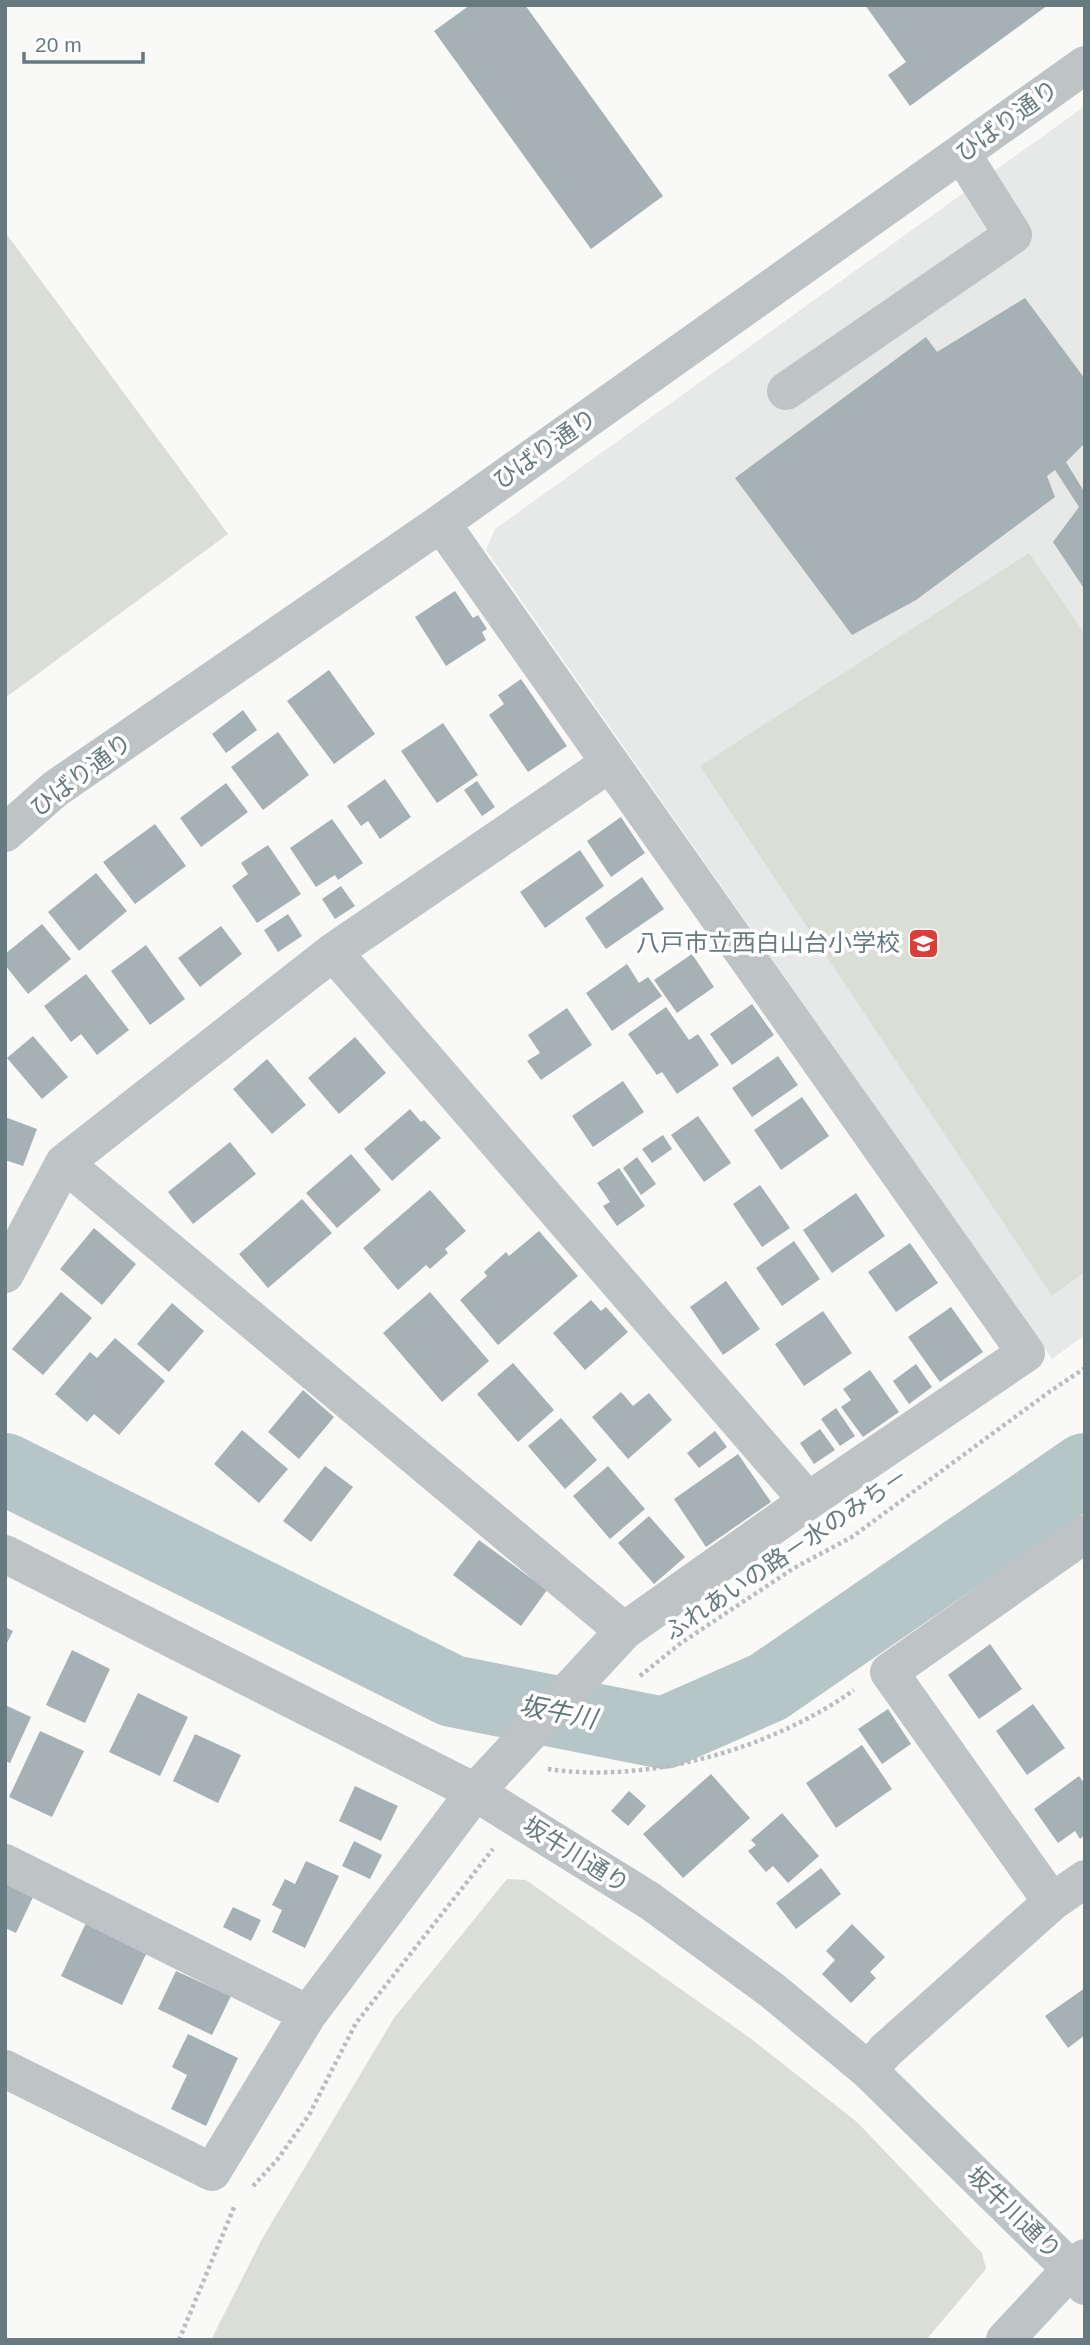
<svg xmlns="http://www.w3.org/2000/svg" width="1090" height="2345" viewBox="0 0 1090 2345" font-family="Helvetica,'Noto Sans JP',sans-serif">
  <style>
    .built { fill: #e7e9e8 }
    .green { fill: #daded6 }
    .lines { fill: none; stroke-linecap: round; stroke-linejoin: round }
    .river { stroke: #b6c5c6; stroke-width: 72 }
    .building { fill: #a5b1b4 }
    .path { stroke: #b9bdbf; stroke-width: 4.5; stroke-dasharray: 3.5 3.5; stroke-linecap: butt }
    .minor { stroke: #bec4c6; stroke-width: 38 }
    .labels { text-anchor: middle; stroke-width: 7; stroke-linejoin: round; paint-order: stroke }
    .street-label { font-size: 24px; fill: #667a80; stroke: #fff }
    .poi-label { font-size: 24px; fill: #667a80; stroke: #fff; text-anchor: end }
    .water-label { font-size: 26px; font-style: italic; fill: #617879; stroke: #fff }
  </style>
  <rect width="100%" height="100%" fill="#f9f9f7"/>
  <path class="built" d="M 1085,106 L 1085,1335 L 1052,1359 L 486,550 L 495,529 Z"/>
  <path class="green" d="M 5,232 L 228,534 L 5,698 Z
    M 1029,553 L 1085,634 L 1085,1272 L 1052,1296 L 700,766 Z
    M 507,1879 L 526,1880 L 750,2038 L 857,2122 L 982,2253 L 986,2269 L 926,2340 L 211,2340 L 262,2239 L 394,2018 Z"/>
  <g class="lines">
    <path class="river" d="M 5,1469 L 452,1691 L 664,1733 L 768,1687 L 1085,1469"/>
  </g>
  <path class="building" d="M 470,5 L 525,5 L 663,196 L 591,249 L 434,31 Z
    M 865,5 L 1048,5 L 910,106 L 888,75 L 906,62 Z
    M 1025,298 L 1085,379 L 1085,443 L 1066,462 L 1085,493 L 1085,590 L 1053,542 L 1079,507 L 1055,470 L 1047,476 L 1055,497 L 916,600 L 852,635 L 735,478 L 926,337 L 937,352 Z
    M 455,591 L 473,618 L 478,615 L 487,629 L 482,632 L 486,640 L 446,666 L 415,617 Z
    M 329,670 L 375,734 L 334,764 L 287,701 Z
    M 521,679 L 567,746 L 528,772 L 489,715 L 504,704 L 498,695 Z
    M 243,710 L 257,730 L 226,753 L 212,734 Z
    M 443,723 L 478,775 L 437,803 L 401,751 Z
    M 278,732 L 309,775 L 263,810 L 231,767 Z
    M 385,779 L 411,817 L 380,839 L 368,821 L 361,826 L 347,806 Z
    M 477,781 L 495,807 L 482,816 L 464,790 Z
    M 226,783 L 248,812 L 201,847 L 180,818 Z
    M 621,817 L 645,853 L 611,877 L 587,841 Z
    M 332,819 L 363,863 L 338,880 L 335,875 L 316,887 L 290,848 Z
    M 155,824 L 186,866 L 135,904 L 103,862 Z
    M 268,845 L 301,894 L 257,923 L 232,886 L 248,874 L 241,863 Z
    M 580,850 L 604,886 L 545,928 L 520,892 Z
    M 96,873 L 127,911 L 79,951 L 48,912 Z
    M 642,877 L 664,909 L 606,949 L 585,918 Z
    M 341,886 L 355,906 L 335,919 L 322,899 Z
    M 288,914 L 302,936 L 278,952 L 264,930 Z
    M 42,924 L 71,959 L 28,994 L 5,965 L 5,954 Z
    M 221,926 L 242,954 L 200,987 L 178,958 Z
    M 146,945 L 185,999 L 150,1025 L 111,971 Z
    M 692,954 L 714,987 L 677,1013 L 654,980 Z
    M 627,964 L 639,983 L 648,977 L 662,996 L 612,1031 L 586,993 Z
    M 86,974 L 129,1030 L 97,1055 L 81,1034 L 71,1042 L 44,1006 Z
    M 752,1004 L 774,1035 L 732,1065 L 710,1034 Z
    M 666,1007 L 689,1040 L 698,1034 L 719,1065 L 677,1094 L 662,1072 L 657,1075 L 628,1034 Z
    M 567,1008 L 592,1045 L 541,1080 L 527,1061 L 540,1053 L 528,1035 Z
    M 33,1036 L 68,1077 L 42,1099 L 7,1058 Z
    M 355,1037 L 386,1073 L 339,1114 L 308,1078 Z
    M 778,1056 L 798,1085 L 752,1117 L 732,1088 Z
    M 267,1059 L 306,1105 L 272,1134 L 233,1089 Z
    M 623,1081 L 644,1112 L 593,1147 L 572,1116 Z
    M 802,1097 L 829,1136 L 781,1170 L 754,1130 Z
    M 410,1109 L 421,1122 L 424,1120 L 441,1138 L 392,1181 L 364,1149 Z
    M 698,1116 L 731,1163 L 704,1182 L 671,1135 Z
    M 5,1117 L 37,1129 L 23,1166 L 5,1160 Z
    M 663,1135 L 672,1149 L 652,1163 L 642,1149 Z
    M 230,1142 L 256,1174 L 193,1224 L 168,1192 Z
    M 351,1154 L 381,1190 L 337,1228 L 306,1193 Z
    M 637,1157 L 656,1184 L 641,1195 L 623,1168 Z
    M 619,1168 L 645,1206 L 617,1226 L 603,1206 L 610,1202 L 597,1183 Z
    M 760,1185 L 790,1228 L 762,1247 L 733,1204 Z
    M 430,1190 L 466,1231 L 445,1249 L 448,1253 L 430,1269 L 426,1265 L 398,1290 L 363,1248 Z
    M 856,1193 L 885,1236 L 832,1273 L 803,1230 Z
    M 302,1199 L 332,1233 L 268,1288 L 239,1254 Z
    M 94,1228 L 136,1264 L 102,1305 L 60,1269 Z
    M 539,1231 L 578,1276 L 498,1345 L 460,1300 L 487,1276 L 484,1272 L 506,1252 L 509,1256 Z
    M 794,1241 L 820,1279 L 782,1306 L 756,1268 Z
    M 910,1243 L 938,1283 L 896,1312 L 868,1272 Z
    M 726,1281 L 760,1329 L 723,1355 L 690,1307 Z
    M 61,1292 L 92,1318 L 43,1375 L 12,1349 Z
    M 430,1292 L 489,1361 L 442,1402 L 383,1333 Z
    M 591,1300 L 601,1311 L 606,1307 L 628,1332 L 585,1370 L 553,1333 Z
    M 172,1303 L 204,1331 L 169,1372 L 137,1344 Z
    M 951,1307 L 983,1352 L 940,1382 L 908,1337 Z
    M 823,1311 L 852,1353 L 804,1386 L 775,1344 Z
    M 115,1338 L 165,1381 L 119,1435 L 94,1414 L 87,1422 L 55,1394 L 90,1352 L 97,1358 Z
    M 513,1363 L 554,1410 L 518,1442 L 477,1394 Z
    M 916,1364 L 932,1387 L 909,1404 L 893,1381 Z
    M 870,1370 L 899,1412 L 863,1437 L 841,1407 L 851,1400 L 843,1389 Z
    M 303,1390 L 334,1417 L 299,1459 L 268,1432 Z
    M 621,1392 L 633,1406 L 649,1393 L 672,1420 L 628,1459 L 592,1417 Z
    M 836,1408 L 855,1436 L 840,1446 L 821,1419 Z
    M 561,1418 L 597,1460 L 565,1489 L 528,1446 Z
    M 820,1429 L 835,1450 L 814,1464 L 800,1443 Z
    M 242,1430 L 288,1469 L 259,1503 L 214,1464 Z
    M 715,1431 L 727,1447 L 699,1468 L 687,1453 Z
    M 738,1454 L 771,1502 L 706,1547 L 674,1499 Z
    M 325,1466 L 353,1487 L 311,1542 L 283,1521 Z
    M 608,1466 L 645,1509 L 610,1539 L 573,1496 Z
    M 649,1516 L 685,1557 L 654,1584 L 618,1543 Z
    M 479,1540 L 547,1590 L 521,1626 L 453,1575 Z
    M 5,1627 L 13,1631 L 5,1647 Z
    M 990,1644 L 1022,1689 L 979,1719 L 948,1675 Z
    M 72,1650 L 110,1669 L 85,1723 L 46,1705 Z
    M 138,1693 L 188,1717 L 160,1776 L 109,1752 Z
    M 1033,1704 L 1065,1748 L 1027,1775 L 996,1731 Z
    M 5,1705 L 31,1717 L 10,1763 L 5,1761 Z
    M 888,1709 L 911,1744 L 882,1764 L 858,1729 Z
    M 40,1731 L 84,1751 L 52,1817 L 9,1797 Z
    M 195,1734 L 241,1755 L 218,1803 L 173,1781 Z
    M 862,1745 L 892,1789 L 836,1828 L 806,1783 Z
    M 711,1774 L 750,1818 L 683,1878 L 643,1834 Z
    M 1079,1776 L 1085,1784 L 1085,1835 L 1080,1839 L 1075,1831 L 1058,1843 L 1034,1809 Z
    M 355,1786 L 398,1806 L 381,1841 L 339,1821 Z
    M 629,1791 L 646,1806 L 628,1826 L 611,1811 Z
    M 782,1813 L 819,1856 L 788,1883 L 773,1866 L 766,1872 L 748,1851 L 756,1845 L 751,1840 Z
    M 354,1841 L 382,1855 L 370,1879 L 342,1866 Z
    M 306,1861 L 339,1876 L 305,1948 L 272,1932 L 282,1910 L 272,1905 L 285,1879 L 295,1884 Z
    M 821,1868 L 841,1894 L 796,1929 L 776,1903 Z
    M 5,1882 L 34,1895 L 16,1933 L 5,1928 Z
    M 233,1907 L 261,1920 L 251,1941 L 223,1927 Z
    M 86,1923 L 147,1952 L 122,2005 L 61,1976 Z
    M 852,1924 L 885,1957 L 870,1972 L 876,1978 L 851,2003 L 822,1974 L 835,1960 L 826,1951 Z
    M 176,1971 L 231,1996 L 212,2035 L 158,2009 Z
    M 1085,1988 L 1085,2035 L 1068,2048 L 1045,2016 Z
    M 188,2034 L 238,2058 L 206,2126 L 171,2109 L 187,2075 L 172,2067 Z"/>
  <g class="lines">
    <path class="path" d="M 640,1676 L 681,1643 L 794,1568 L 852,1537 L 1049,1392 L 1085,1368
      M 548,1769 C 649,1784 771,1749 854,1690
      M 253,2186 L 277,2160 L 309,2115 L 356,2023 L 493,1849
      M 179,2340 L 235,2205"/>
    <path class="minor" d="M 786,391 L 1013,235 L 962,154
      M 5,833 L 55,789 L 441,523 L 1085,65
      M 333,952 L 808,1501
      M 64,1163 L 624,1631
      M 5,1274 L 64,1163 L 333,952 L 610,763
      M 5,1554 L 475,1792 L 650,1901 L 773,1991 L 869,2071 L 1071,2269 L 1085,2286
      M 5,1863 L 308,2014
      M 1052,1902 L 889,1672 L 1085,1534
      M 5,2069 L 212,2172 L 308,2014 L 475,1792 L 624,1631 L 808,1501 L 1026,1353 L 441,523
      M 869,2071 L 885,2051 L 1052,1902 L 1085,1879
      M 1005,2340 L 1071,2269 L 1085,2258"/>
  </g>
  <defs>
    <symbol id="school-square" viewBox="-11 -11 22 22"><rect x="-9" y="-9" width="18" height="18" rx="4" fill="#d74039" stroke="#fff"/><path d="M0-5L7-2L0 1L-7-2ZM-4 1L0 2.5L4 1V4Q0 6-4 4Z" fill="#fff"/></symbol>
  </defs>
  <g fill-rule="evenodd">
    <use href="#school-square" x="906" y="926" width="35" height="35"/>
  </g>
  <g class="labels">
    <g class="street-label">
      <text transform="translate(1007 121) rotate(-36)" y="8">ひばり通り</text>
      <text transform="translate(545 449) rotate(-35)" y="8">ひばり通り</text>
      <text transform="translate(81 775) rotate(-37)" y="8">ひばり通り</text>
      <text transform="translate(786 1554) rotate(-34)" y="8">ふれあいの路－水のみち－</text>
      <text transform="translate(576 1855) rotate(32)" y="8">坂牛川通り</text>
      <text transform="translate(1014 2213) rotate(44)" y="8">坂牛川通り</text>
    </g>
    <g class="poi-label">
      <text x="900" y="951">八戸市立西白山台小学校</text>
    </g>
    <g class="water-label">
      <text transform="translate(558 1712) rotate(11)" y="9">坂牛川</text>
    </g>
  </g>
  <rect width="1090" height="2345" fill="none" stroke="#667a80" stroke-width="14"/>
  <path d="M24 52v10h119v-10" fill="none" stroke="#667a80" stroke-width="3.5"/>
  <text x="35" y="52" font-size="21" fill="#667a80" stroke="#ffffff" stroke-width="5" paint-order="stroke">20 m</text>
</svg>
